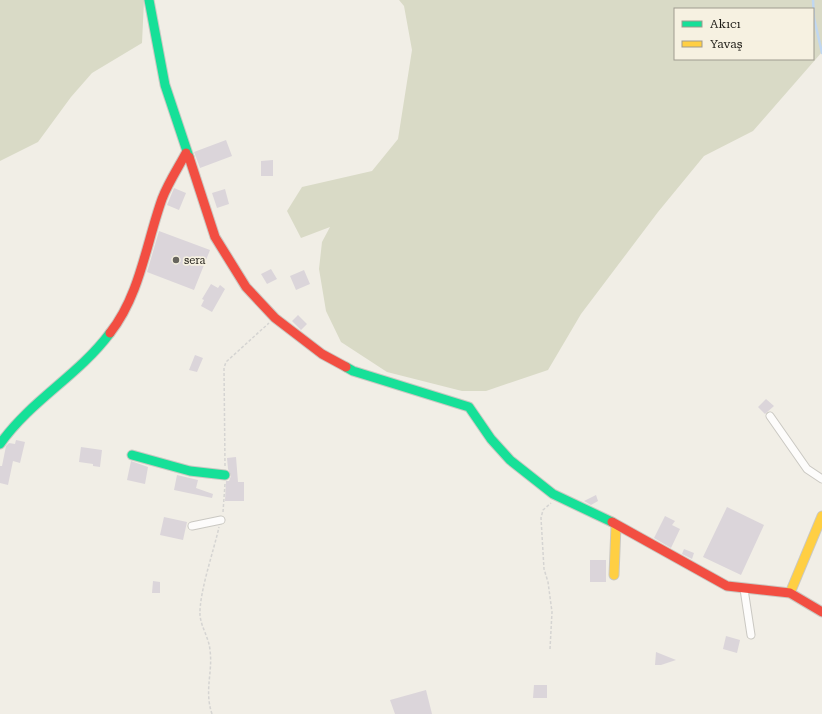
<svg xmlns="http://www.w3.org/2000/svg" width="822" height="714" viewBox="0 0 822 714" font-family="'Roboto Serif',serif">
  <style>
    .green { fill: #d9dac6; fill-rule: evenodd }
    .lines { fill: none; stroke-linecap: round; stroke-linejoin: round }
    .stream { stroke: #c0d7f0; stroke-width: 2.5 }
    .building { fill: #dbd5da }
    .street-casing { stroke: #cac8c2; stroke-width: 9 }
    .fast-casing { stroke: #cac8c2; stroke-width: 11 }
    .slow-casing { stroke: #cac8c2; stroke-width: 11 }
    .jam-casing { stroke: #cac8c2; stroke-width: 11 }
    .path { stroke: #d5d4d2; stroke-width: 1.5; stroke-dasharray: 3 2; stroke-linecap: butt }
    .street { stroke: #fdfcfb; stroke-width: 7 }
    .fast { stroke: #16e098; stroke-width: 9 }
    .slow { stroke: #ffcf43; stroke-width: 9 }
    .jam { stroke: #f24e42; stroke-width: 9 }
    .poi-dot { fill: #67655e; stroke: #f6f1e1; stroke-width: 1.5 }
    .labels { text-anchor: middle; stroke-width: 3.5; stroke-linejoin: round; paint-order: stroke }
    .poi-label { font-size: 11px; fill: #1d1b15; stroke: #f6f1e1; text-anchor: start }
  </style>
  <rect width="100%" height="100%" fill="#f1eee6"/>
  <path class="green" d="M 0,0 L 144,0 L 142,43 L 92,73 L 71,97 L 38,142 L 0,161 Z
    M 399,0 L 822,0 L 822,52 L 753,131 L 704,156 L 658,212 L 581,314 L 548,370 L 486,391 L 462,391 L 387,372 L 341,342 L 326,311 L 319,269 L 322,242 L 330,227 L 301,238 L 287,211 L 302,187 L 372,171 L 398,139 L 412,50 L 404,6 ZM 675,9 L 813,9 L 813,59 L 675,59 Z"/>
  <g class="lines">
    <path class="stream" d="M 813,0 L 814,18 L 822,53"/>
  </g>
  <path class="building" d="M 226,140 L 232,156 L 200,168 L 194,152 Z
    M 273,160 L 273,176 L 261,176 L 261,161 Z
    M 174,188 L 186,193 L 179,210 L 167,205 Z
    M 225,189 L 229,204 L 217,208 L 212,193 Z
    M 159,231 L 210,250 L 194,290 L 147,272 Z
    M 271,269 L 277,279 L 267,284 L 261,274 Z
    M 304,270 L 310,284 L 296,290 L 290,276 Z
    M 211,284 L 218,288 L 220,285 L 225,289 L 212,312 L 201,306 L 204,300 L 202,299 Z
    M 298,315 L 307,324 L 301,330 L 292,321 Z
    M 195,355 L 203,358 L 197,372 L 189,370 Z
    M 766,399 L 774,406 L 765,414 L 758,407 Z
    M 16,440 L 25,442 L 20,463 L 13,461 L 8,485 L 0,483 L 0,466 L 2,466 L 6,446 L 9,443 L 15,444 Z
    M 81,447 L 102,450 L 100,467 L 93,466 L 93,464 L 79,462 Z
    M 236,457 L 238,482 L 244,482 L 244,501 L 225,501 L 226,481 L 229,481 L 231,476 L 228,469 L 227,458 Z
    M 131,461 L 148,467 L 145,484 L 127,480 Z
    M 177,475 L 198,480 L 196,488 L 213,494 L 212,498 L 174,490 Z
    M 596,495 L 598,501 L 591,505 L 584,501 Z
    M 727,507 L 764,525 L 741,575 L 703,557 Z
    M 665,516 L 675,521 L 672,525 L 680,529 L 671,548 L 654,538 Z
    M 164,517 L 187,522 L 183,540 L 160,535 Z
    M 684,549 L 694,553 L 692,559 L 682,554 Z
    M 590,560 L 606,560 L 606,582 L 590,582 Z
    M 153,581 L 160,582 L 160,593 L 152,593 Z
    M 726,636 L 740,640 L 737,653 L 723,649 Z
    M 656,652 L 676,660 L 661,665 L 655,665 Z
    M 534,685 L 547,685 L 547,698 L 533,698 Z
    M 426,690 L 432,714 L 395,714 L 390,700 Z"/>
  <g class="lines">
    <defs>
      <path id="street" d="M 770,416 L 807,469 L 822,479
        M 192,526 L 221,520
        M 744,589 L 751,635"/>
      <path id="fast" d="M 149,0 L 165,85 L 189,157
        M 346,367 L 353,371 L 469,407 L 491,439 L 510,460 L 553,494 L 612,522
        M 0,444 C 31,400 78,376 110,333
        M 132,455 L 190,471 L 225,475"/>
      <path id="slow" d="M 614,575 L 616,526
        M 790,593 L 822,516"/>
      <path id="jam" d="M 189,157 L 215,237 L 246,287 L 275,318 L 322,354 L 346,367
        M 110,333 C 140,295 146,244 162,199 C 168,183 178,168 186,153
        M 612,522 L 727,586 L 790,593 L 822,612"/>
    </defs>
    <use href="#street" class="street-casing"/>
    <use href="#fast" class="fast-casing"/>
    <use href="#slow" class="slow-casing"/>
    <use href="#jam" class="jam-casing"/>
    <path class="path" d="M 225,466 L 224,368 L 226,362 L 269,323
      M 223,512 L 225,484
      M 550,649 L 552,612 L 548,582 L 544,569 L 541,518 L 543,510 L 551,503
      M 212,714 C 204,690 213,673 210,650 C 209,638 201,627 200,615 C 199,593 214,550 219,527"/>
    <use href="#street" class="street"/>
    <use href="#fast" class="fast"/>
    <use href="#slow" class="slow"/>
    <use href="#jam" class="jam"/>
  </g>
  <circle class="poi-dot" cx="176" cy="260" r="4"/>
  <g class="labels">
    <g class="poi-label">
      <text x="184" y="264">sera</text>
    </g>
  </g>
  <rect x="674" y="8" width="140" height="52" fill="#f6f1e1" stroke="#9f9b8f"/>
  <rect x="682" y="21" width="20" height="6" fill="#16e098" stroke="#9f9b8f"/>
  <text x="710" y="28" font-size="12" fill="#1d1b15">Akıcı</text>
  <rect x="682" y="41" width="20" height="6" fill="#ffcf43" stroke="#9f9b8f"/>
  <text x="710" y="48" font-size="12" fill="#1d1b15">Yavaş</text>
</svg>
